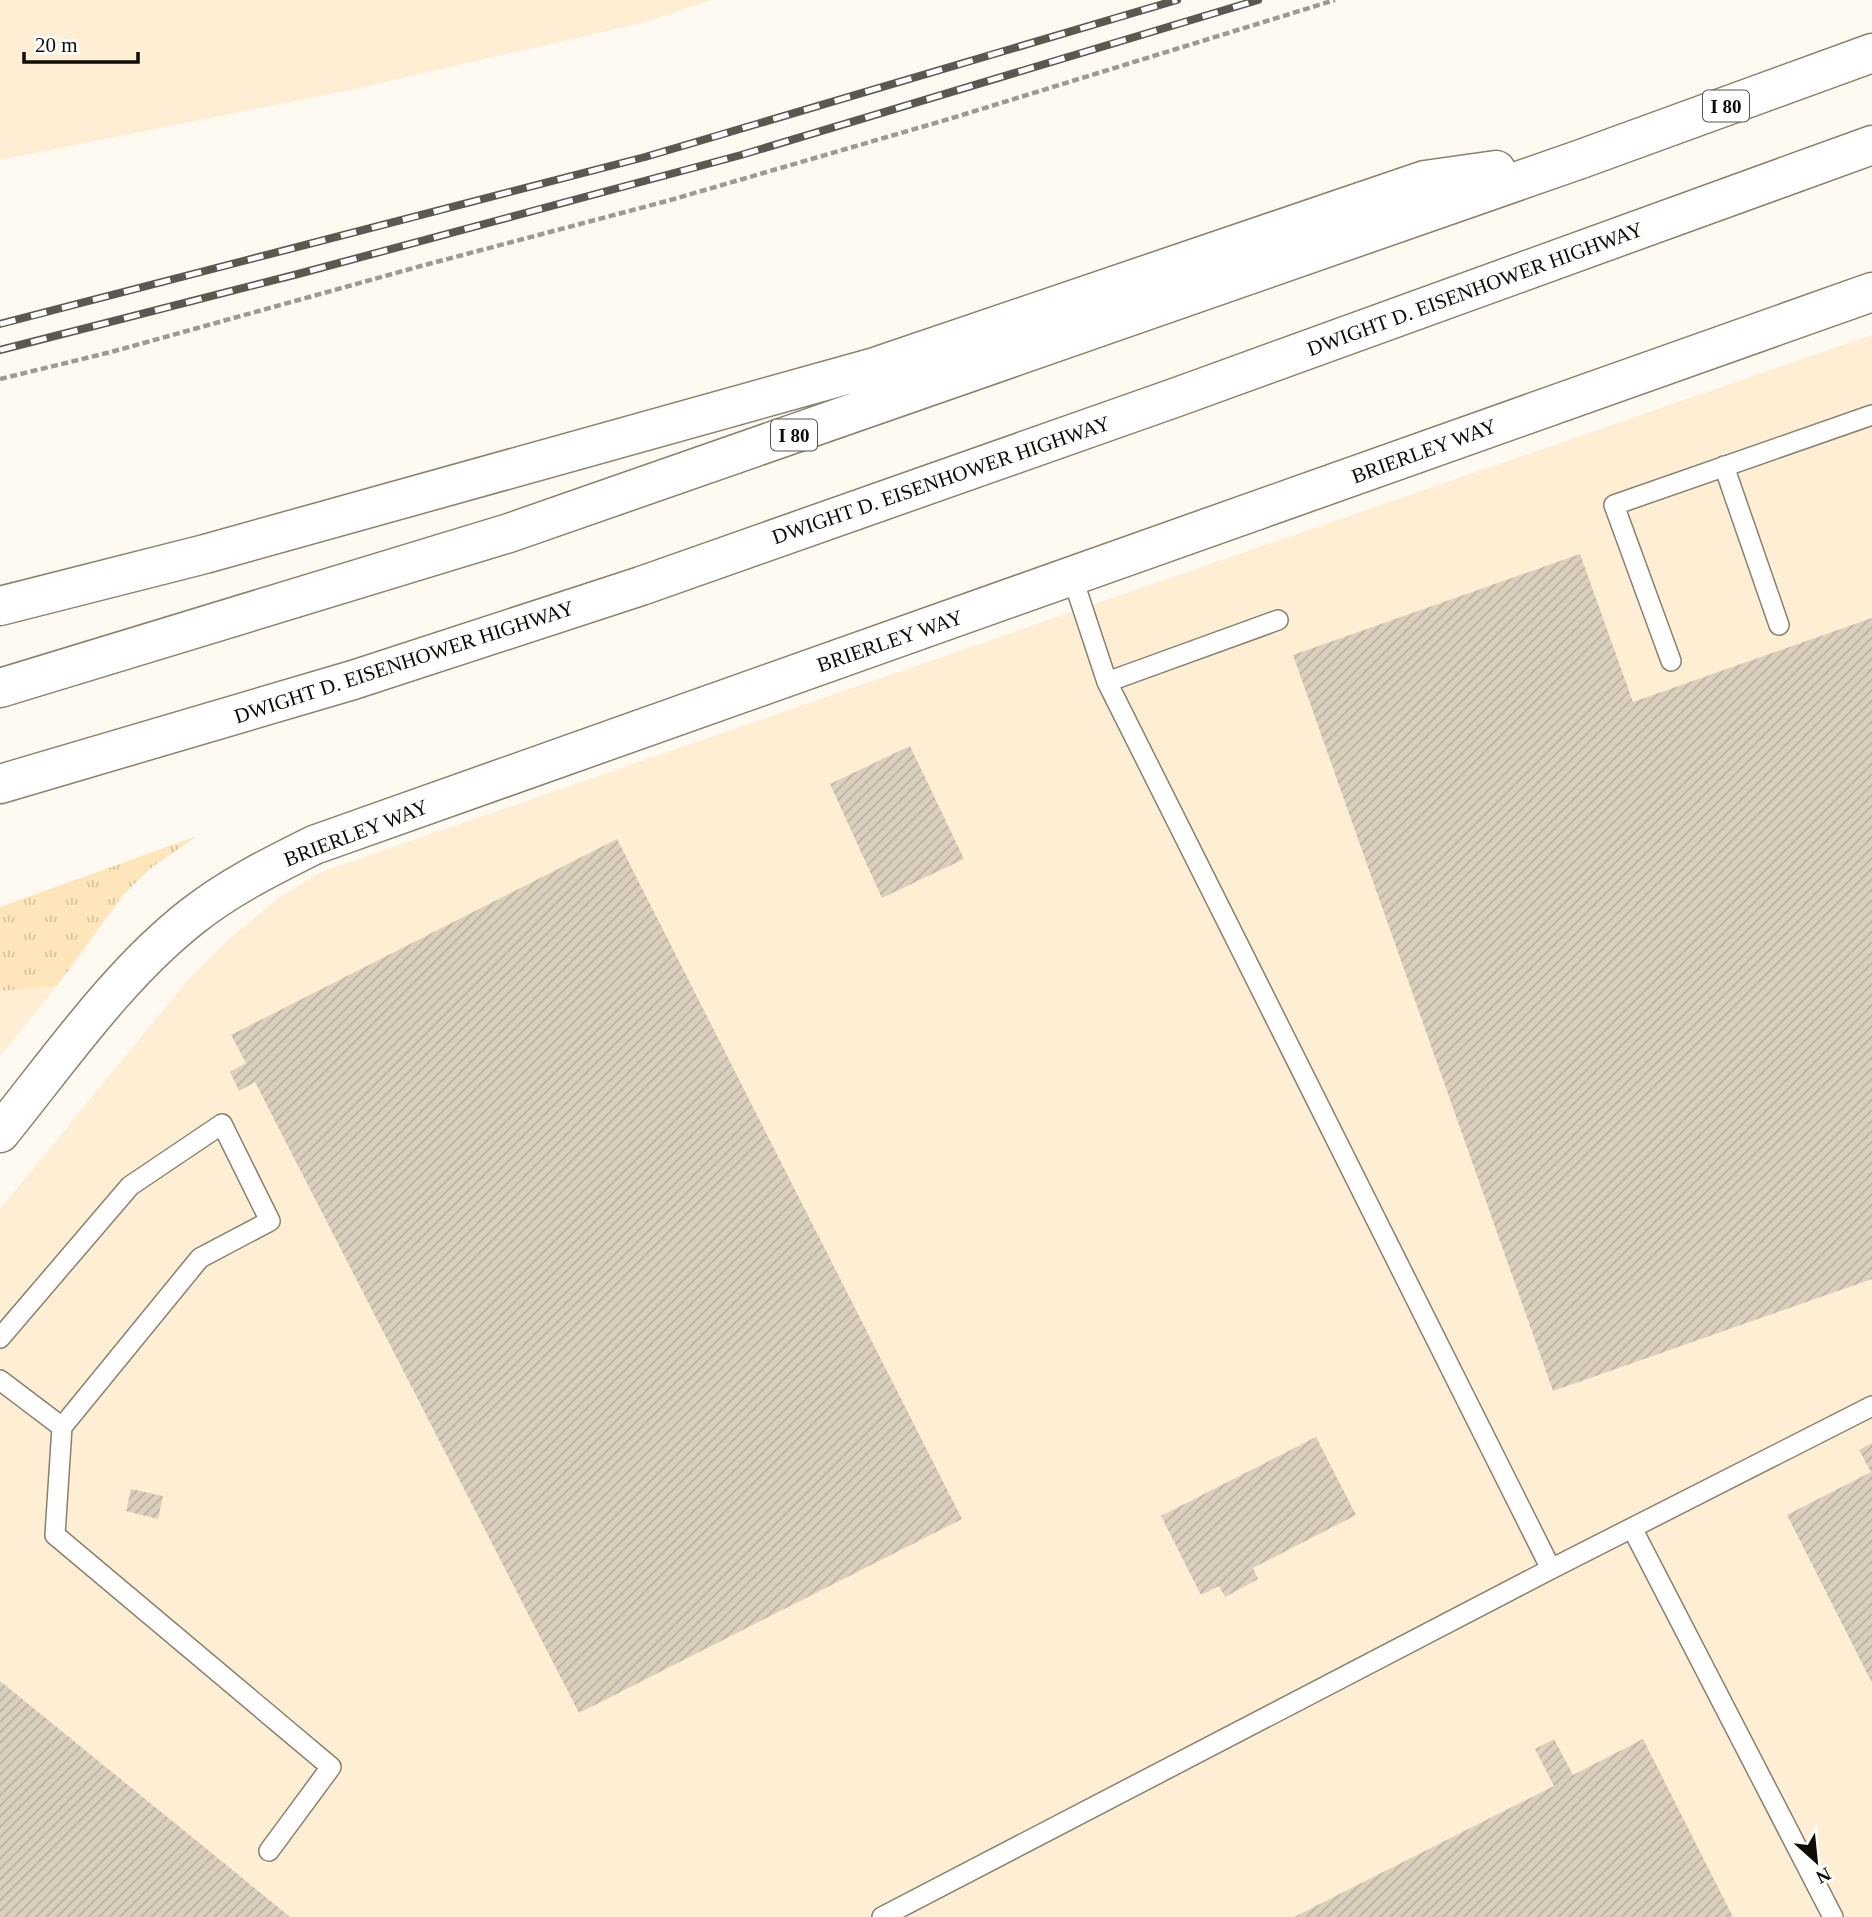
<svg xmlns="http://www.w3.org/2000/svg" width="1872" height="1917" viewBox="0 0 1872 1917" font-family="'Times New Roman',serif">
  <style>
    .built { fill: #feefd4 }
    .grass { fill: url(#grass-tufts) }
    .building { fill: url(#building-hatch) }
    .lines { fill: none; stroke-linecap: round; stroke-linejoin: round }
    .lane-casing { stroke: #8a806e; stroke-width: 22 }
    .secondary-casing { stroke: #8a806e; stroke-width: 41 }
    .highway-casing { stroke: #8a806e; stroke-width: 41 }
    .path { stroke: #9e9a93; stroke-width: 4.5; stroke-dasharray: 7 3.5; stroke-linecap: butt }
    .lane { stroke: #fff; stroke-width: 19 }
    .secondary { stroke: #fff; stroke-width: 38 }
    .highway { stroke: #fff; stroke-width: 38 }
    .rail-casing { stroke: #5c5851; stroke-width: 8 }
    .rail { stroke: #fff; stroke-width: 5; stroke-dasharray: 16; stroke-linecap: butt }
    .labels { text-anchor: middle; stroke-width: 6; stroke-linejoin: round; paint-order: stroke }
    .shield { fill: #fff; stroke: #575450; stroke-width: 2 }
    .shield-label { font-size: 19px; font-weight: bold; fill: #0f0b05 }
    .street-label { font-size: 21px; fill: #0f0b05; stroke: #fff }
  </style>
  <defs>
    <pattern id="grass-tufts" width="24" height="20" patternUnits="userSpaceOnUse" patternTransform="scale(1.75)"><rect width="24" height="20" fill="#ffe6ba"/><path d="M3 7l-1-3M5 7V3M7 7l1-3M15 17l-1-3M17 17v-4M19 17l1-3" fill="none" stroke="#d9c49e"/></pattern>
    <pattern id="building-hatch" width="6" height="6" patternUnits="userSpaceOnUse" patternTransform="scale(1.75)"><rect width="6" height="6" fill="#dbd0bd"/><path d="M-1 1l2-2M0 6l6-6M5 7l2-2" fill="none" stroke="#bbb1a1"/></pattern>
  </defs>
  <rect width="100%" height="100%" fill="#fef9f1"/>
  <path class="built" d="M 0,0 L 711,0 L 646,22 L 345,91 L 0,160 Z
    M 1872,335 L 1872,1917 L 0,1917 L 0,1209 L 187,981 L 229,939 L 277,899 L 321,872 Z
    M 57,986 L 0,1056 L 0,991 Z"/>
  <path class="grass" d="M 197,836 L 151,868 L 122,896 L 57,986 L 0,991 L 0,907 Z"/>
  <path class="building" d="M 1580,554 L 1633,702 L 1872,618 L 1872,1279 L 1553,1391 L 1293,655 Z
    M 910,746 L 964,859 L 882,898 L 830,784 Z
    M 617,839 L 962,1519 L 579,1713 L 255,1082 L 239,1091 L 230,1072 L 246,1063 L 231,1035 Z
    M 1316,1437 L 1356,1515 L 1253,1568 L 1258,1579 L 1225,1597 L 1219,1586 L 1201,1595 L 1161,1516 Z
    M 1872,1443 L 1872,1683 L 1787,1515 L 1871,1472 L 1859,1450 Z
    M 131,1489 L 163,1496 L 158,1519 L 126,1511 Z
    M 0,1681 L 246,1881 L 290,1917 L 0,1917 Z
    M 1554,1739 L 1573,1775 L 1643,1739 L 1733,1917 L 1294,1917 L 1554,1786 L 1535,1749 Z"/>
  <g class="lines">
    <defs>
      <path id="lane" d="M 1724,466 L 1779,625
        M 1072,576 L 1107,682 L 1551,1569
        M 1671,661 L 1614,505 L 1872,415
        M 1107,682 L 1278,620
        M 0,1338 L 130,1186 L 222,1124 L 270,1221 L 200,1258 L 62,1427 L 0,1380
        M 62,1427 L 55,1535 L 331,1767 L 269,1851
        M 1632,1528 L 1833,1917
        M 882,1917 L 1551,1569 L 1872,1406"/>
      <path id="secondary" d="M 0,1133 C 60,1059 119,973 194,915 C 231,886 272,866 314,845 L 1872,292"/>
      <path id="highway" d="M 0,606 L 205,554 L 875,367 L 1425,180 L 1496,170
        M 0,688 L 509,533 L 1581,159 L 1872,53
        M 0,784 L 353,680 L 641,586 L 1177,397 L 1872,145"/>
    </defs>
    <use href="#lane" class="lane-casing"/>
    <use href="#secondary" class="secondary-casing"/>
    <use href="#highway" class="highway-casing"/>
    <path class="path" d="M 0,379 L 111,352 L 421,266 L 667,201 L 949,119 L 1335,0"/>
    <use href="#lane" class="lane"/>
    <use href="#secondary" class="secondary"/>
    <use href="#highway" class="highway"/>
    <defs>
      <path id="rail" d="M 0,324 L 645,157 L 1177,0
        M 0,350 L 298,274 L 741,155 L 1258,0"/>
    </defs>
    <use href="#rail" class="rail-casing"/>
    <use href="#rail" class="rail"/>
  </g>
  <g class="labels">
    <g class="shield">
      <rect x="1703" y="90.5" width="46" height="31" rx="5"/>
      <rect x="771" y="419.5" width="46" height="31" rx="5"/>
    </g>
    <g class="shield-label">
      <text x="1726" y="113">I 80</text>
      <text x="794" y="442">I 80</text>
    </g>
    <g class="street-label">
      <text transform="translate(1475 289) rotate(-20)" y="7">DWIGHT D. EISENHOWER HIGHWAY</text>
      <text transform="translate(1424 451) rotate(-20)" y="7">BRIERLEY WAY</text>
      <text transform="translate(941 480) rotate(-19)" y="7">DWIGHT D. EISENHOWER HIGHWAY</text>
      <text transform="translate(890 641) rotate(-19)" y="7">BRIERLEY WAY</text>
      <text transform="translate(404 662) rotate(-18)" y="7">DWIGHT D. EISENHOWER HIGHWAY</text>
      <text transform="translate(356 833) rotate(-21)" y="7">BRIERLEY WAY</text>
    </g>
  </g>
  <g transform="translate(1816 1861) rotate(153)" stroke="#ffffff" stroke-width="5" paint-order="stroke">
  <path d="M0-5L12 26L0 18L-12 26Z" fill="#0f0b05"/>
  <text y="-10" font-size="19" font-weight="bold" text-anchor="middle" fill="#0f0b05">N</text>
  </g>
  <path d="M24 52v10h114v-10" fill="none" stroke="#0f0b05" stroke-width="3.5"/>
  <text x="35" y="52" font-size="21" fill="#0f0b05" stroke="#ffffff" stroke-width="5" paint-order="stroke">20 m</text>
</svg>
